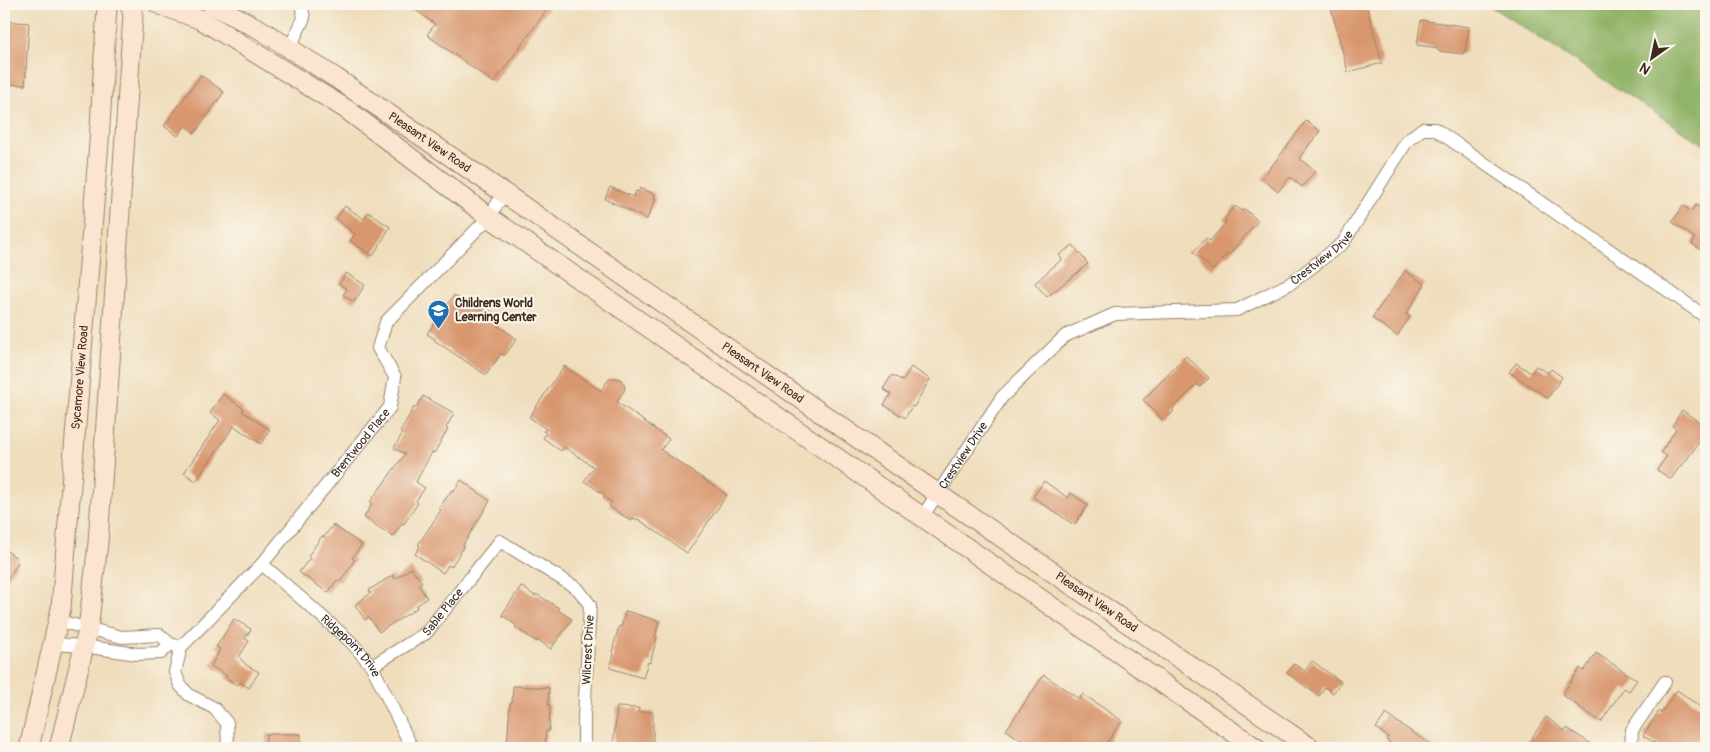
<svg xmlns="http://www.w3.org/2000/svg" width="1710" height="752" viewBox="0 0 1710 752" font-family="Pangolin,sans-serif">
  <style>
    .forest { fill: #92b468; stroke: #666f43 }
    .building { fill: #d8976e }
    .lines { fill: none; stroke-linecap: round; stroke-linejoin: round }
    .minor-casing { stroke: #95846d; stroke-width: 14 }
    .secondary-casing { stroke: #95846d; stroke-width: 21 }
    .minor { stroke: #fff; stroke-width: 12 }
    .secondary { stroke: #fce5d0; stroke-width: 19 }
    .labels { text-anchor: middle; stroke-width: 4; stroke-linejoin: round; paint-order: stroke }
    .street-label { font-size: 12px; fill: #3b2a1e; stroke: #fbf7ec }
    .poi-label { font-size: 12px; font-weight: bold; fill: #3b2a1e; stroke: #fbf7ec; text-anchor: start }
  </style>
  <rect width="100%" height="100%" fill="#fbf7ec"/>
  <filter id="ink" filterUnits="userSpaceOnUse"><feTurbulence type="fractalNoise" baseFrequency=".02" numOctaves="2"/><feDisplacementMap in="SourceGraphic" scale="10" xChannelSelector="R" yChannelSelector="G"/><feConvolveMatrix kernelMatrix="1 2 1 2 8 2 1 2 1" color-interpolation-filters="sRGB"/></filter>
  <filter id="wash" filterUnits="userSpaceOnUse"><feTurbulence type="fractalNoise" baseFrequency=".0096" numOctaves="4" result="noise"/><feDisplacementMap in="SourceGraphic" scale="20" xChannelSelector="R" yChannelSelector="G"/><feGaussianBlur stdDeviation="1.12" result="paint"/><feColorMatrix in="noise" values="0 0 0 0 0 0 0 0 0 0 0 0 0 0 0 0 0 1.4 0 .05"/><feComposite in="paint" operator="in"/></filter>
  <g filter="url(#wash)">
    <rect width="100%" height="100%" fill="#efddbc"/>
    <path class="forest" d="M 1487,4 L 1706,4 L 1706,146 Z"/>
    <g id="blocks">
      <path class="building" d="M 407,4 L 551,4 L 494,83 L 427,35 L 435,24 Z
        M 1330,4 L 1366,4 L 1382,63 L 1348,72 Z
        M 1421,20 L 1469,27 L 1465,52 L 1463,52 L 1463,54 L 1438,51 L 1438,48 L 1417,45 Z
        M 4,21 L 29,23 L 25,85 L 4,84 Z
        M 201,75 L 224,92 L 195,133 L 185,126 L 178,136 L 164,126 Z
        M 1306,121 L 1320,131 L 1299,158 L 1315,171 L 1302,187 L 1290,177 L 1278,192 L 1262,179 Z
        M 610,187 L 633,197 L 636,191 L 639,192 L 640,188 L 655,194 L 654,198 L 656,199 L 647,219 L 605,199 Z
        M 1696,205 L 1706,211 L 1701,218 L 1706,221 L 1706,254 L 1692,244 L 1695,238 L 1672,222 L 1683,206 L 1691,211 Z
        M 345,206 L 364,219 L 368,212 L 390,227 L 373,256 L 350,241 L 355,234 L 336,219 Z
        M 1235,206 L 1242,211 L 1245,209 L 1258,221 L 1228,256 L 1226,255 L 1213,270 L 1193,252 L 1206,238 L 1210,241 L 1227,221 L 1224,219 Z
        M 1073,245 L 1088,264 L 1047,297 L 1035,283 L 1062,259 L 1059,255 Z
        M 1405,271 L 1425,284 L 1406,314 L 1410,317 L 1397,336 L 1372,318 Z
        M 346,273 L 365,285 L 354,302 L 343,295 L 347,289 L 339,284 Z
        M 454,295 L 470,306 L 471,304 L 476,308 L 477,307 L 489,315 L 498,324 L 497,325 L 517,339 L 505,355 L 501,354 L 486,375 L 434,340 L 435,339 L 427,334 Z
        M 1186,356 L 1209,378 L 1200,387 L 1197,384 L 1172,409 L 1174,411 L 1164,421 L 1143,400 Z
        M 1516,363 L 1531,373 L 1536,366 L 1548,373 L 1551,369 L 1562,377 L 1548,398 L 1509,372 Z
        M 564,366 L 601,391 L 609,379 L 614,378 L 620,379 L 624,384 L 625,389 L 617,402 L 669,439 L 661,450 L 727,495 L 687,553 L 638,519 L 637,520 L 634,518 L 631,521 L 609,506 L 612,502 L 603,497 L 605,495 L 584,481 L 594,467 L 564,447 L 561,451 L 543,438 L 546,433 L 543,431 L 546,429 L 529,417 Z
        M 911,367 L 930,379 L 914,407 L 912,406 L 905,418 L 884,405 L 891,394 L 883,389 L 892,375 L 903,381 Z
        M 223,394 L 244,409 L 242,411 L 270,430 L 261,444 L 234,426 L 196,481 L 184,473 L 220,420 L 210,413 Z
        M 423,396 L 454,413 L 446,428 L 448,429 L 434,453 L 432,452 L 416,482 L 425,488 L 416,501 L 418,503 L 404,524 L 402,523 L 393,537 L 364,517 L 372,504 L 370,502 L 405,454 L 394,448 L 402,434 L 400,432 L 414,407 L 416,408 Z
        M 1682,410 L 1706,427 L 1706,441 L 1702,438 L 1682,466 L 1681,465 L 1671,479 L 1657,470 L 1667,456 L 1661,452 L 1676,429 L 1672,426 Z
        M 461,480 L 490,501 L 463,545 L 464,546 L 451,567 L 448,565 L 443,573 L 415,554 L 420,546 L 418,545 L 441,510 L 439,508 L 452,490 L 454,491 Z
        M 1044,481 L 1068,498 L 1071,493 L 1088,505 L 1074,525 L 1033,497 Z
        M 333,525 L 362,545 L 352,558 L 355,560 L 346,573 L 340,582 L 337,580 L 328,593 L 299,572 L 310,558 L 308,556 L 322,536 L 324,537 Z
        M 4,549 L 17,558 L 15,561 L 18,563 L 4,585 Z
        M 411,568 L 422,582 L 418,584 L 427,598 L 416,606 L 417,608 L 379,632 L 369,617 L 365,620 L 355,605 L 371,593 L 369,590 L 393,575 L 395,579 Z
        M 521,586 L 535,596 L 536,594 L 559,608 L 558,610 L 572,619 L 551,649 L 538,640 L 537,642 L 515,627 L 516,625 L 502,615 Z
        M 626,611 L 659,621 L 655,637 L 657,638 L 650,663 L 648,662 L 643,678 L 610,668 L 614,653 L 612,652 L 619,626 L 621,627 Z
        M 234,619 L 251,629 L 245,639 L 249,641 L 239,657 L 246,665 L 259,672 L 249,688 L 240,682 L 238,685 L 226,678 L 227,676 L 211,666 L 220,649 L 216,647 Z
        M 1596,653 L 1637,680 L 1629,691 L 1624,688 L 1601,722 L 1562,695 L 1580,668 L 1584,671 Z
        M 1312,661 L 1341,682 L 1333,693 L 1325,687 L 1319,696 L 1287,673 L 1294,664 L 1305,671 Z
        M 1044,675 L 1079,699 L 1083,694 L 1122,721 L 1103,748 L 1033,748 L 1006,730 Z
        M 513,686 L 549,688 L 548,705 L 550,705 L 549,731 L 546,731 L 545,748 L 507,746 L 510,703 L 512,703 Z
        M 1677,690 L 1706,711 L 1706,748 L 1664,748 L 1643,736 L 1659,711 L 1661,713 Z
        M 617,707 L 639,708 L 638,712 L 653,712 L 653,748 L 613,748 Z
        M 1386,714 L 1409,730 L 1436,748 L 1397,748 L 1386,740 L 1388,737 L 1376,728 Z
        M 1546,717 L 1565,731 L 1567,728 L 1597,748 L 1534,748 L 1528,744 L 1529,742 Z
        M 266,734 L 301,734 L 301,748 L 266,748 Z"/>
    </g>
  </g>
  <g filter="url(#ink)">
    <use href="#blocks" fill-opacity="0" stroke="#95846d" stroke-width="1"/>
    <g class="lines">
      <defs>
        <g id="minor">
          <path d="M 290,47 L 304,18 L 301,4"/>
          <path id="s1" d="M 922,517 L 1002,397 L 1065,336 L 1115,314 L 1237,310 L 1291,283 L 1343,243 L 1407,141 L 1422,129 L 1435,129 L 1706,317"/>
          <path id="s2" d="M 262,564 L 351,642 L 372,666 L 412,748"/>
          <path id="s3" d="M 58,621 L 122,637 L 160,635 L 170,644 L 181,647 L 262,564 L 390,407 L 395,377 L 378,348 L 386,322 L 489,217 L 504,193"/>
          <path d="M 53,644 L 83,646 L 137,654 L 161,653 L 170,644"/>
          <path d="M 181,647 L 175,672 L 180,685 L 189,695 L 214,708 L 227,723 L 228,748"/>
          <path id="s4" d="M 372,666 L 426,633 L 500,541 L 578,589 L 590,605 L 584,717 L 584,748"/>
          <path d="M 1631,748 L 1632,730 L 1665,682"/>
        </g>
        <g id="secondary">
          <path d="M 158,4 L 202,20 L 346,109 L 489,217 L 1256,748"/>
          <path id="s5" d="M 211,4 L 261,30 L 336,78 L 504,193 L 938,494 L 1311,748"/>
          <path id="s6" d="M 29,748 L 61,608 L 99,143 L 107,6 L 109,4"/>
          <path d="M 59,748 L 88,630 L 98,543 L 133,15 L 130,4"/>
        </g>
      </defs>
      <use href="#minor" class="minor-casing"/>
      <use href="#secondary" class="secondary-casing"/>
      <use href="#minor" class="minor"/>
      <use href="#secondary" class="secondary"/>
    </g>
  </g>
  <defs>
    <symbol id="school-pin" viewBox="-11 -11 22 30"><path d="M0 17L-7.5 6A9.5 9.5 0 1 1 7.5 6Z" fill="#1f6fb2" stroke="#fbf7ec"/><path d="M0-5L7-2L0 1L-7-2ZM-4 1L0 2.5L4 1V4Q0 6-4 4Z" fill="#fff"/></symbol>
  </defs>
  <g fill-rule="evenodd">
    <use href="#school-pin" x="426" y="298" width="25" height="34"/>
  </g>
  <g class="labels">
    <g class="street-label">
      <text dy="4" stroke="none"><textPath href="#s5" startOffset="259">Pleasant View Road</textPath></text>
      <text dy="4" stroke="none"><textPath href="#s1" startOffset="509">Crestview Drive</textPath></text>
      <text dy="4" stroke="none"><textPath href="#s5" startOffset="664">Pleasant View Road</textPath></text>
      <text dy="4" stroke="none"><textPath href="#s6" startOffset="375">Sycamore View Road</textPath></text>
      <text dy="4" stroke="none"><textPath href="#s3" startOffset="401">Brentwood Place</textPath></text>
      <text dy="4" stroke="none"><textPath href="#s1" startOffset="74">Crestview Drive</textPath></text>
      <text dy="4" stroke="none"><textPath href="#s5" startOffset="1069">Pleasant View Road</textPath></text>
      <text dy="4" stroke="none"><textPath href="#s4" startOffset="90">Sable Place</textPath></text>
      <text dy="4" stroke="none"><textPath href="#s2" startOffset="121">Ridgepoint Drive</textPath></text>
      <text transform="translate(588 650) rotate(-87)" y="4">Wilcrest Drive</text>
    </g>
    <g class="poi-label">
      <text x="455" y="307">Childrens World<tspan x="455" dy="14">Learning Center</tspan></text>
    </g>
  </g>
  <rect width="1710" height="752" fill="none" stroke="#fbf7ec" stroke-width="20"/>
  <g transform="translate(1652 58) rotate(213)" stroke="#fbf7ec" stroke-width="4" paint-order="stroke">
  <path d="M0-4L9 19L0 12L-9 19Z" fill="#3b2a1e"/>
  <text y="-8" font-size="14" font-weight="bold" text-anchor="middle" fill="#3b2a1e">N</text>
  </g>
</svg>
